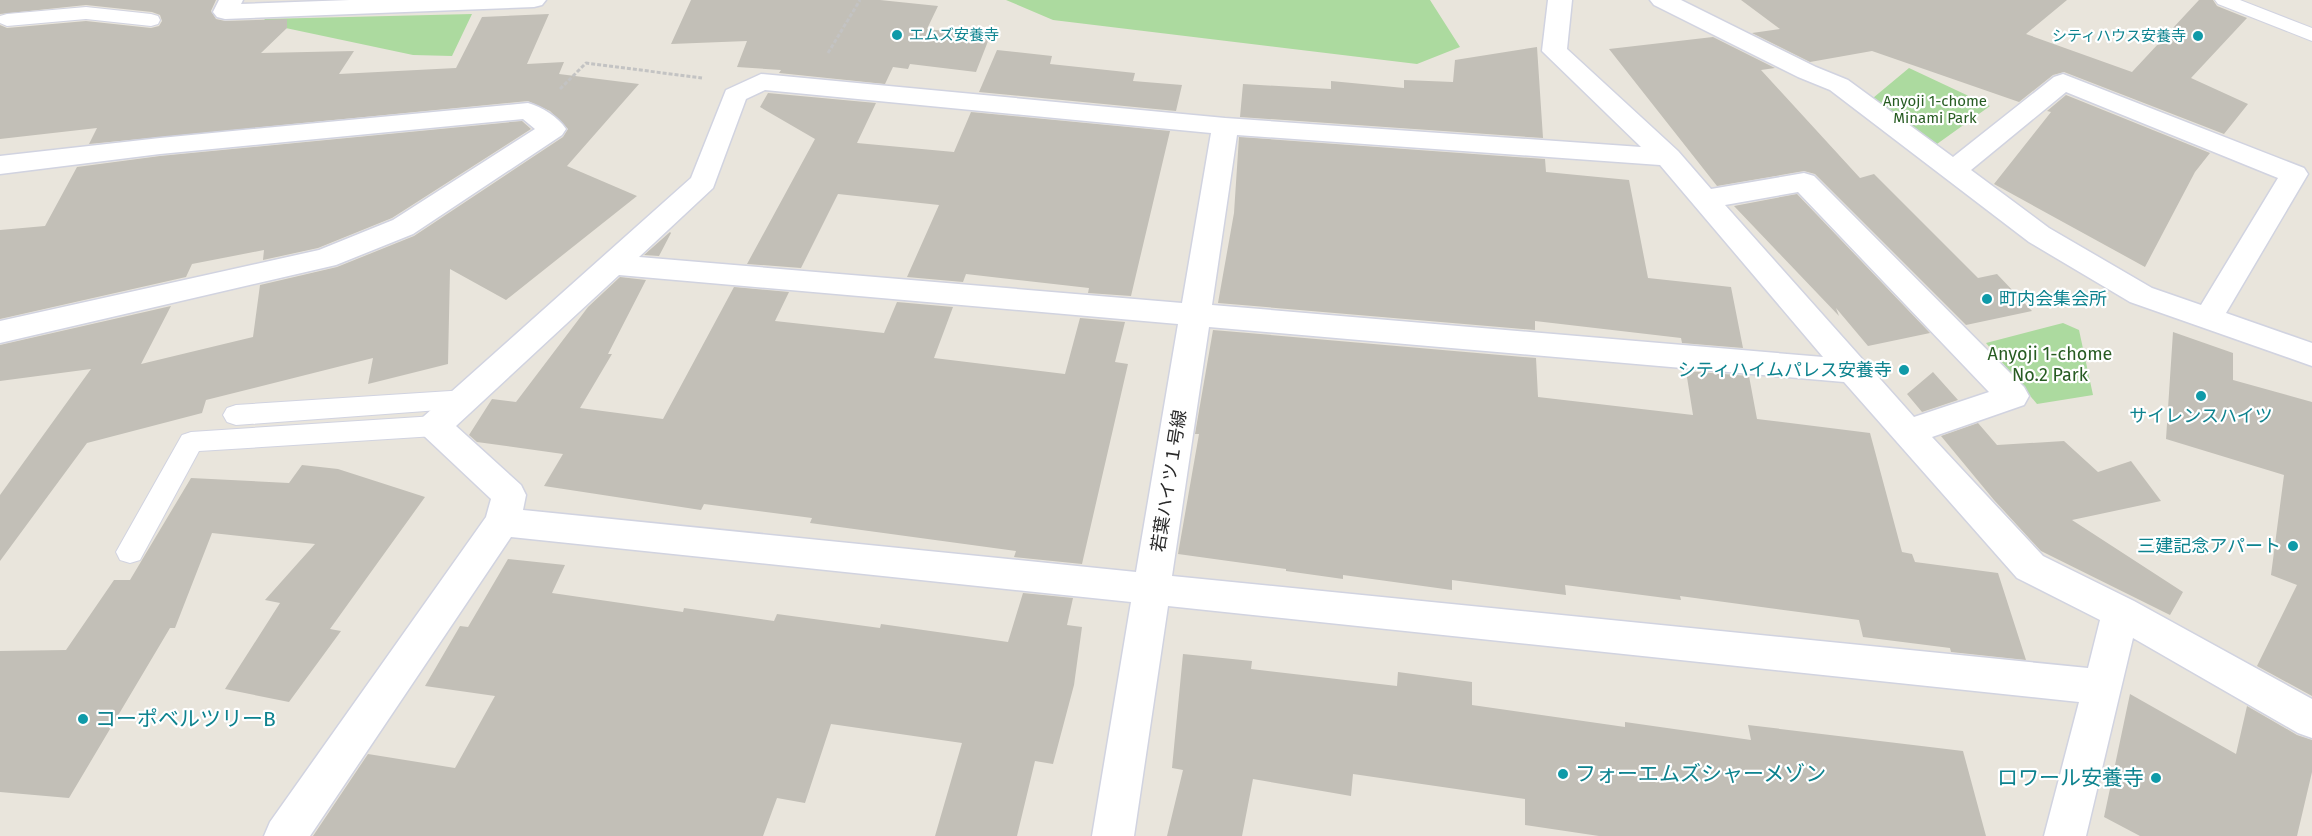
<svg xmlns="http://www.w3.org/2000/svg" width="2312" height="836" viewBox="0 0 2312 836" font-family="'Fira Sans','Noto Sans JP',sans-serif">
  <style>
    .green { fill: #acda9f }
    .building { fill: #c2bfb7 }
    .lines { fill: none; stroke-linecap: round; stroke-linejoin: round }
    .service-casing { stroke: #d1d3e0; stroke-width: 2 }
    .minor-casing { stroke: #d1d3e0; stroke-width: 3 }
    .path { stroke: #c3c3c3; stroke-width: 3; stroke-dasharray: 4 2; stroke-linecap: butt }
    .service { fill: #fff; fill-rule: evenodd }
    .minor { fill: #fff; fill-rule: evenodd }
    .culture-dot { fill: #0f9aa8; stroke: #fff; stroke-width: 2 }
    .labels { text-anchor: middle; stroke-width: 4.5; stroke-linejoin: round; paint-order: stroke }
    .far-culture-label { font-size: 15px; fill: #0d838f; stroke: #fff; text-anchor: start }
    .far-park-label { font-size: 15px; fill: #275c22; stroke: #fff }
    .culture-label { font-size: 18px; fill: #0d838f; stroke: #fff; text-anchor: end }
    .park-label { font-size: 18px; fill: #275c22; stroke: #fff }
    .street-label { font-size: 18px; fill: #292929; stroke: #fff }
    .near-culture-label { font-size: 21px; fill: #0d838f; stroke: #fff; text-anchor: start }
  </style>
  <rect width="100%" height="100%" fill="#e9e5dc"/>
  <path class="green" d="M 1006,0 L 1430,0 L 1460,47 L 1417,64 L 1053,20 Z
    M 472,14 L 452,56 L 413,55 L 262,23 L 265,19 Z
    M 1909,68 L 1990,106 L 1937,144 L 1873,98 Z
    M 2063,323 L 2079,330 L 2093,395 L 2037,404 L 1986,343 Z"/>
  <path class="building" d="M 0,0 L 216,0 L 211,11 L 216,19 L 225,21 L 287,19 L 287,28 L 261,53 L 354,51 L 339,74 L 456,68 L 482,17 L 549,14 L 527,64 L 564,62 L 559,74 L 639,84 L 567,166 L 637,196 L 506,300 L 450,269 L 448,364 L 368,384 L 373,358 L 206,400 L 202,413 L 87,443 L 0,561 L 0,495 L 91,369 L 0,381 L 0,345 L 171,306 L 141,364 L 253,337 L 260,285 L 337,267 L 414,236 L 563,137 L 568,129 L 550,111 L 528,101 L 89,144 L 97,128 L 0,139 L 0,25 L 7,28 L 86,21 L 151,28 L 159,26 L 162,21 L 160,15 L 152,12 L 86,5 L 0,14 Z
    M 691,0 L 880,0 L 938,6 L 927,29 L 990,36 L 976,72 L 910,64 L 908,69 L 893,67 L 885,84 L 779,73 L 781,70 L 737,67 L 747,41 L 671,44 Z
    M 1741,0 L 2067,0 L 2026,34 L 2132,72 L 2199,0 L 2213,0 L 2217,6 L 2247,18 L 2191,78 L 2248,104 L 2224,134 L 2064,72 L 2053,75 L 2019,102 L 1872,51 L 1810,62 L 1752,33 L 1780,29 Z
    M 1713,37 L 1775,68 L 1761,70 L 1860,178 L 1874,174 L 1978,278 L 1997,274 L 2032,311 L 1966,325 L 1815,174 L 1804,171 L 1717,186 L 1609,49 Z
    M 1537,47 L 1543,138 L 1240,117 L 1243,84 L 1331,89 L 1331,81 L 1404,88 L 1404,80 L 1453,82 L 1455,60 Z
    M 997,50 L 1052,56 L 1050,64 L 1135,73 L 1133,81 L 1182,85 L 1176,111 L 979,92 Z
    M 768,93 L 876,103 L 857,143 L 954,152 L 971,112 L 1170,131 L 1131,296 L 1088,293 L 1089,288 L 966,274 L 963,282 L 907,277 L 939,205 L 838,194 L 801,268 L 747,264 L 815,139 L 760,107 Z
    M 2066,95 L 2210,153 L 2195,172 L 2145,267 L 1994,184 L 2051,112 L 2047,111 Z
    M 522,121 L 531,129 L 392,218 L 318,248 L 263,260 L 264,250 L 192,264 L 186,277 L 0,319 L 0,230 L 45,226 L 77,167 L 160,156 Z
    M 1239,137 L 1545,159 L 1546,172 L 1629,180 L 1648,278 L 1731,287 L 1743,348 L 1682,343 L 1681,338 L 1535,321 L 1535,330 L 1218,303 L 1234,213 Z
    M 1797,194 L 1930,333 L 1868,346 L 1836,308 L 1839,316 L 1734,206 Z
    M 670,232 L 671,233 L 659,256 L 644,255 Z
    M 620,277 L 646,280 L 608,354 L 612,354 L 580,408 L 663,419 L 734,287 L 789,292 L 775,321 L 884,333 L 897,302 L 953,307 L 934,358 L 1065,374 L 1080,318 L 1125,322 L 1115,362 L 1128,364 L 1082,564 L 1014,557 L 1016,551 L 810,523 L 812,518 L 704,504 L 701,510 L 544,486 L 563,454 L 477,442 L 469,435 L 492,399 L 516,402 L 588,307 Z
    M 1213,330 L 1536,358 L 1538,397 L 1693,415 L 1686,371 L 1749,376 L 1757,419 L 1870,433 L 1902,552 L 1912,554 L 1915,562 L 1998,573 L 2026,660 L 1951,652 L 1950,648 L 1863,637 L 1859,620 L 1680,596 L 1681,600 L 1565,585 L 1566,595 L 1452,580 L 1452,590 L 1343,575 L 1343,579 L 1286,571 L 1286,569 L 1178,554 L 1199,434 L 1195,434 Z
    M 2173,332 L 2233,353 L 2233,380 L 2312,402 L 2312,696 L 2257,666 L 2297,585 L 2271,575 L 2284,475 L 2166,439 Z
    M 1933,372 L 1958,400 L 1922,412 L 1907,394 Z
    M 1978,423 L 1997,445 L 2064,441 L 2098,472 L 2131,461 L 2161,501 L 2072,520 L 2183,592 L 2170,615 L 2041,551 L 1994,500 L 1941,436 Z
    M 302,465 L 338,469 L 425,497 L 330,629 L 341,631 L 289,702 L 225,689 L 280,603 L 265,600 L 315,544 L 212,533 L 175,628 L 170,628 L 69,798 L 0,792 L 0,651 L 66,650 L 114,580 L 130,580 L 191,478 L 289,483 Z
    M 508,559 L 565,565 L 552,593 L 683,612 L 684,608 L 774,621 L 777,614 L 880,628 L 881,624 L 1008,642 L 1023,593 L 1073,598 L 1067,625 L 1082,627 L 1074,685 L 1053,764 L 1035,761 L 1017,836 L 935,836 L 962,743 L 831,724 L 805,803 L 777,798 L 763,836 L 313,836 L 368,754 L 455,768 L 495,696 L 425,686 L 460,626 L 468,627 Z
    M 1183,654 L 1252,661 L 1251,669 L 1397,686 L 1398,672 L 1472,682 L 1472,705 L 1625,727 L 1625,722 L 1751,740 L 1748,725 L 1963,751 L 1986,836 L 1599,836 L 1525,825 L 1525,799 L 1353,774 L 1351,796 L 1253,779 L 1242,836 L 1167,836 L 1183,770 L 1172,768 Z
    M 2130,694 L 2236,754 L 2247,706 L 2297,735 L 2312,740 L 2312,772 L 2297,836 L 2140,836 L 2104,817 Z"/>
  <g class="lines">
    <defs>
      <path id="service" d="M 2215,0 L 2240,0 L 2312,28 L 2312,41 L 2218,4 Z
        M 86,7 L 151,14 L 158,16 L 160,20 L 158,24 L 151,26 L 86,19 L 7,26 L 0,23 L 0,16 L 7,14 Z
        M 466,390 L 475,392 L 479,399 L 475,406 L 466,408 L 236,425 L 227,422 L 223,415 L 227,408 L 236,405 Z
        M 435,416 L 444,419 L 448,426 L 444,433 L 435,436 L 199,451 L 140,560 L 130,563 L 120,560 L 116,552 L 182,435 L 191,432 Z"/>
      <path id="minor" d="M 219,0 L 243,0 L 241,4 L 350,0 L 546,0 L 542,5 L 534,7 L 225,19 L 217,17 L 213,12 Z
        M 1548,0 L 1572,0 L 1567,49 L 1678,151 L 1711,189 L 1804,173 L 1814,176 L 2024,387 L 2029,396 L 2024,405 L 1932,437 L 2043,556 L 2134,601 L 2312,699 L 2312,738 L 2298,733 L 2133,638 L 2086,836 L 2044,836 L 2079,702 L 1168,606 L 1134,836 L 1092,836 L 1131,602 L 511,537 L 310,836 L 264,836 L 270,822 L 486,517 L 491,499 L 423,435 L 418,426 L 423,417 L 691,178 L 726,90 L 761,74 L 1225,118 L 1641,147 L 1542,51 ZM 765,90 L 1211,133 L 1182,303 L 639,257 L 713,188 L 746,99 ZM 1237,135 L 1660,165 L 1823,357 L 1212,305 ZM 1798,192 L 1989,392 L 1914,417 L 1725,205 ZM 619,275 L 1178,324 L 1136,572 L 523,510 L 526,495 L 521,485 L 456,426 ZM 1209,327 L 1844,382 L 2017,578 L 2100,620 L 2088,668 L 1172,576 Z
        M 1650,0 L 1681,0 L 1816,67 L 1848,80 L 1953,157 L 2054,77 L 2063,74 L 2304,168 L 2308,174 L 2226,313 L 2312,343 L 2312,366 L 2130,302 L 2029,242 L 1830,90 L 1798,77 L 1654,5 ZM 2066,92 L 2278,178 L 2201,305 L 2152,288 L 2049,228 L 1971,170 Z
        M 528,103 C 542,107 558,117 566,129 L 562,135 L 413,234 L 336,265 L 0,343 L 0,321 L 319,250 L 393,220 L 535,129 L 523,119 L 160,154 L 0,174 L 0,156 L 160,138 Z"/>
    </defs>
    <use href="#service" class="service-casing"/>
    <use href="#minor" class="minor-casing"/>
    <path class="path" d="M 828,53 L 860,0
      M 560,89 L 586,63 L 702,78"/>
    <use href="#service" class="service"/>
    <use href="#minor" class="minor"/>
  </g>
  <g class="culture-dot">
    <circle cx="897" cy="35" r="6"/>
    <circle cx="2198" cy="36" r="6"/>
    <circle cx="1987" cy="299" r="6"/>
    <circle cx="1904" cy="370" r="6"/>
    <circle cx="2201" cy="396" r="6"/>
    <circle cx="2293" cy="546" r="6"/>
    <circle cx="83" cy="719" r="6"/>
    <circle cx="1563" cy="774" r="6"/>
    <circle cx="2156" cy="778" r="6"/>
  </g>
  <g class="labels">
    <g class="far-culture-label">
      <text x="909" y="40">エムズ安養寺</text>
      <text x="2186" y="41" text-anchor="end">シティハウス安養寺</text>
    </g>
    <g class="far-park-label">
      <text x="1935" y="106">Anyoji 1-chome<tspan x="1935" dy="17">Minami Park</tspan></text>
    </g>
    <g class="culture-label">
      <text x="1999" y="305" text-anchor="start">町内会集会所</text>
      <text x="1892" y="376">シティハイムパレス安養寺</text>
      <text x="2201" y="422" text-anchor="middle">サイレンスハイツ</text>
      <text x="2281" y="552">三建記念アパート</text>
    </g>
    <g class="park-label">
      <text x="2050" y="360">Anyoji 1-chome<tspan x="2050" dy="21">No.2 Park</tspan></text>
    </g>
    <g class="street-label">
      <text transform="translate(1169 481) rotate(-81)" y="6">若葉ハイツ１号線</text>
    </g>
    <g class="near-culture-label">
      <text x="95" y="726">コーポベルツリーB</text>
      <text x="1575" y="781">フォーエムズシャーメゾン</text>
      <text x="2144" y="785" text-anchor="end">ロワール安養寺</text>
    </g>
  </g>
</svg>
